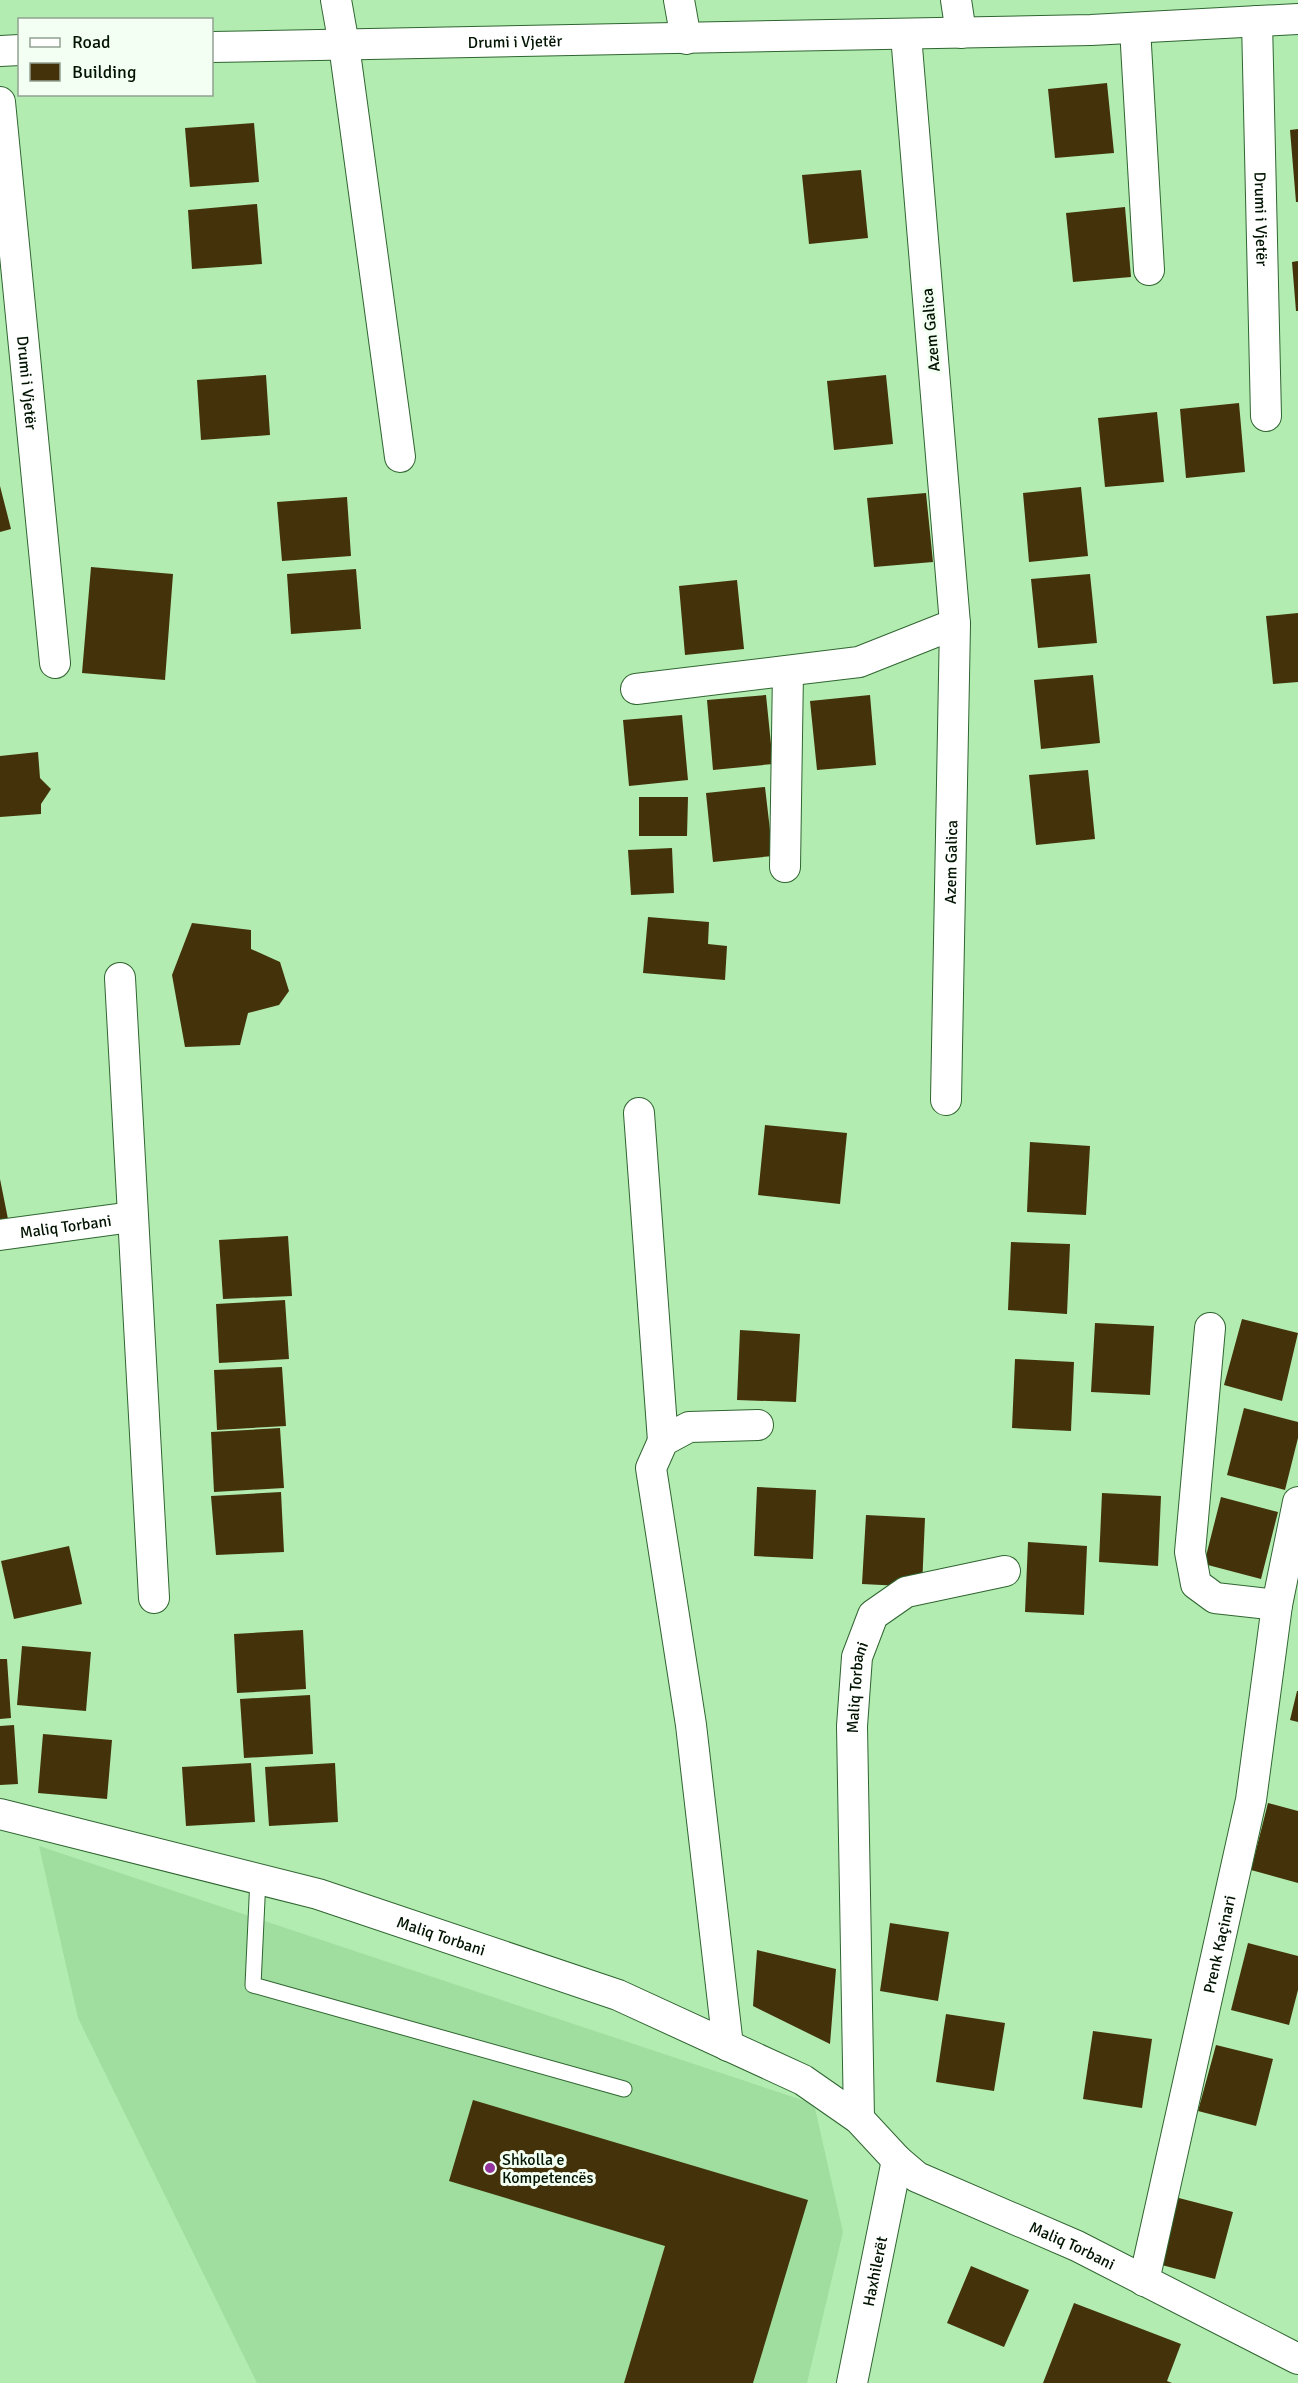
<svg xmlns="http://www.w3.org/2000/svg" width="1298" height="2383" viewBox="0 0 1298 2383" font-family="Signika,sans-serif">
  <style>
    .built { fill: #9fde9e }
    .building { fill: #44330a }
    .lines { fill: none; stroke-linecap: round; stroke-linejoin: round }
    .lane-casing { stroke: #306531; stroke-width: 17 }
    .street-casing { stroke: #306531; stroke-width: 32 }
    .lane { stroke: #fff; stroke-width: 15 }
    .street { stroke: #fff; stroke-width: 30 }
    .poi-dot { fill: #93349c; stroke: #f3fff3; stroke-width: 2 }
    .labels { text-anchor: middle; stroke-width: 6; stroke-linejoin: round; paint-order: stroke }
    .street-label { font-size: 16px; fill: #011301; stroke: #f3fff3 }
    .poi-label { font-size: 16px; fill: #011301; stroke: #f3fff3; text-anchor: start }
  </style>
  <rect width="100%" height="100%" fill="#b2ecb0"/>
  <path class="built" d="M 39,1846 L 814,2104 L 843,2232 L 807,2383 L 257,2383 L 78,2018 Z"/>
  <path class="building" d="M 1107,83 L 1114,153 L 1055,158 L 1048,89 Z
    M 254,123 L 259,182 L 190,187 L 185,128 Z
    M 1298,129 L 1298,202 L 1296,202 L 1290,130 Z
    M 861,170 L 868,238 L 809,244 L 802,175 Z
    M 257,204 L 262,264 L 192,269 L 188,210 Z
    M 1125,207 L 1131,277 L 1073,282 L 1066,213 Z
    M 1298,261 L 1298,311 L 1296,311 L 1292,262 Z
    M 266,375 L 270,435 L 201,440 L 197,380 Z
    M 886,375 L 893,444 L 834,450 L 827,381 Z
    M 1239,403 L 1245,472 L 1186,478 L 1180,409 Z
    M 1157,412 L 1164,482 L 1105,487 L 1098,418 Z
    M 0,486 L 11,529 L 0,532 Z
    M 1081,487 L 1088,556 L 1029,562 L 1023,493 Z
    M 926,493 L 933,562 L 874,567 L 867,498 Z
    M 347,497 L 351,556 L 282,561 L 277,502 Z
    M 91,567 L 173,574 L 165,680 L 82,673 Z
    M 356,569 L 361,629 L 291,634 L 287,574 Z
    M 1090,574 L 1097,643 L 1038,648 L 1031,579 Z
    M 737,580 L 744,649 L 685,655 L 679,586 Z
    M 1298,613 L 1298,682 L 1273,684 L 1266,616 Z
    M 1093,675 L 1100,743 L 1041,749 L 1034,680 Z
    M 766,695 L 773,764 L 713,770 L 707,700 Z
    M 870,695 L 876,765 L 817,770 L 810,701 Z
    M 682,715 L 688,780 L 629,786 L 623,720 Z
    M 38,752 L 40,778 L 51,789 L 41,804 L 41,814 L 0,817 L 0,756 Z
    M 1088,770 L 1095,839 L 1036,845 L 1029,775 Z
    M 765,787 L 773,856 L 713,862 L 706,793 Z
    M 639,797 L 688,797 L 687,836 L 639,836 Z
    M 672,848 L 674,893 L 631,895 L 628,850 Z
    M 648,917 L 709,922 L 708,944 L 727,946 L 725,980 L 643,973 Z
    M 192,923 L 251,930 L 251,949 L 280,962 L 289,991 L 279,1005 L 248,1013 L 240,1045 L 185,1047 L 172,975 Z
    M 765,1125 L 847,1133 L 840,1204 L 758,1195 Z
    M 1030,1142 L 1090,1146 L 1086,1215 L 1027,1212 Z
    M 0,1179 L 8,1219 L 0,1220 Z
    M 288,1236 L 292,1296 L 223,1299 L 219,1240 Z
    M 1011,1242 L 1070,1244 L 1067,1314 L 1008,1310 Z
    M 285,1300 L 289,1359 L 219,1363 L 216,1304 Z
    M 1242,1319 L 1298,1333 L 1282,1401 L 1224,1385 Z
    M 1095,1323 L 1154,1326 L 1150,1395 L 1091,1392 Z
    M 740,1330 L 800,1334 L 796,1402 L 737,1400 Z
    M 1015,1359 L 1074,1362 L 1071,1431 L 1012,1428 Z
    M 282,1367 L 286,1426 L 217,1430 L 214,1370 Z
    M 1244,1408 L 1298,1422 L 1298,1438 L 1285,1490 L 1227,1475 Z
    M 280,1428 L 284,1488 L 214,1492 L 211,1432 Z
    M 757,1487 L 816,1490 L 813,1559 L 754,1556 Z
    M 281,1492 L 284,1552 L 216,1555 L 211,1496 Z
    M 1102,1493 L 1161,1496 L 1158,1566 L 1099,1562 Z
    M 1221,1497 L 1278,1512 L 1261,1579 L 1204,1564 Z
    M 866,1515 L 925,1518 L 922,1587 L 862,1584 Z
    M 1028,1542 L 1087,1546 L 1084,1615 L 1025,1612 Z
    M 69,1546 L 82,1604 L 14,1619 L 1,1561 Z
    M 303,1630 L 306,1689 L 237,1693 L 234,1634 Z
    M 22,1646 L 91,1652 L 86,1711 L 17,1705 Z
    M 0,1659 L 7,1659 L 11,1718 L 0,1719 Z
    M 1297,1691 L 1298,1691 L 1298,1722 L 1290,1720 Z
    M 310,1695 L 313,1754 L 244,1758 L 240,1699 Z
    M 14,1725 L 18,1784 L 0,1785 L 0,1726 Z
    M 43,1734 L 112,1740 L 107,1799 L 38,1793 Z
    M 251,1763 L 255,1822 L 186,1826 L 182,1767 Z
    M 335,1763 L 338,1822 L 269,1826 L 265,1767 Z
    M 1268,1803 L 1298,1811 L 1298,1883 L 1251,1870 Z
    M 890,1923 L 949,1932 L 938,2001 L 880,1991 Z
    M 1248,1943 L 1298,1956 L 1298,1990 L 1289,2025 L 1231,2010 Z
    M 757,1950 L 836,1969 L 830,2044 L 753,2006 Z
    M 946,2014 L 1005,2023 L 994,2091 L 936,2082 Z
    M 1093,2031 L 1152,2039 L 1142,2108 L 1083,2099 Z
    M 1216,2045 L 1273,2059 L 1256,2126 L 1198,2111 Z
    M 473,2100 L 808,2200 L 753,2383 L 624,2383 L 665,2246 L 449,2181 Z
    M 1175,2197 L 1233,2212 L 1215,2279 L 1158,2264 Z
    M 971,2266 L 1029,2290 L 1004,2347 L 947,2323 Z
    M 1074,2303 L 1181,2344 L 1167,2381 L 1172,2383 L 1043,2383 Z"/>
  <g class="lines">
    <defs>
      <path id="lane" d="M 258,1878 L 253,1985 L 624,2089"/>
      <g id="street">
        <path d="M 336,0 L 344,45 L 400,457"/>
        <path d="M 679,0 L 686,39"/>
        <path d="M 956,0 L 961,33"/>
        <path id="s1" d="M 1257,21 L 1266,416"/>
        <path d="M 1135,28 L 1149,270"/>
        <path id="s2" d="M 212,47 L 1091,30 L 1298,19"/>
        <path d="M 0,51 L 20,50"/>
        <path id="s3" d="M 0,102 L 55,663"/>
        <path d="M 636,689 L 859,662 L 955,624 L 906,35"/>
        <path d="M 785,867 L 788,671"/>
        <path d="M 120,978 L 154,1598"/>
        <path id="s4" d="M 946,1100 L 955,624"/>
        <path d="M 639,1113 L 663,1441"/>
        <path id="s5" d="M 0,1235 L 132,1217"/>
        <path d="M 1210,1328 L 1190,1552 L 1196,1584 L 1215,1598 L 1277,1605"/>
        <path id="s6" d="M 0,1814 L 318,1894 L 618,1995 L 803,2080 L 859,2119 L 897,2160 L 917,2177 L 1077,2246 L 1298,2359"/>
        <path d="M 728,2046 L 691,1725 L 651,1468 L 663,1441 L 689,1427 L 758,1425"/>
        <path id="s7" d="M 859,2119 L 852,1726 L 857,1657 L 873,1615 L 906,1592 L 1005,1571"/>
        <path id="s8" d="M 1144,2281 L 1251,1800 L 1277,1605 L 1298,1502"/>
        <path id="s9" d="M 852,2383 L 897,2160"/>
      </g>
    </defs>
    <use href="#lane" class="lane-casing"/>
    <use href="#street" class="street-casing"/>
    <use href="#lane" class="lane"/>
    <use href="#street" class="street"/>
  </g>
  <circle class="poi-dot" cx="490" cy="2168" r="6"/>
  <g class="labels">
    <g class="street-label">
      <text dy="6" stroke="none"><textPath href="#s2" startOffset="303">Drumi i Vjetër</textPath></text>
      <text dy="6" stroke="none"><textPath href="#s1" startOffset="198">Drumi i Vjetër</textPath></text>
      <text transform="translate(930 330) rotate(-95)" y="6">Azem Galica</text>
      <text dy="6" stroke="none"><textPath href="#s3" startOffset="282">Drumi i Vjetër</textPath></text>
      <text dy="6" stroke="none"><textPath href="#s4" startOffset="238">Azem Galica</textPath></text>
      <text dy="6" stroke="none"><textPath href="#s5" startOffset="66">Maliq Torbani</textPath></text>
      <text dy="6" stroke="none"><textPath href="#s7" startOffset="432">Maliq Torbani</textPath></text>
      <text dy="6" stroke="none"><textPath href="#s6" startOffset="458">Maliq Torbani</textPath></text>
      <text dy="6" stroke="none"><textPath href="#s8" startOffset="345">Prenk Kaçinari</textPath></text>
      <text dy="6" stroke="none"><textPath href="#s6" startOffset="1168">Maliq Torbani</textPath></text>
      <text dy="6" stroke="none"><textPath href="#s9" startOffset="114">Haxhilerët</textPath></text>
    </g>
    <g class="poi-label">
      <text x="502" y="2165">Shkolla e<tspan x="502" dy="18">Kompetencës</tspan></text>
    </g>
  </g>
  <rect x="18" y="18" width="195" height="78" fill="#f3fff3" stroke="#92a192" stroke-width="1.5"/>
  <rect x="30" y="38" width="30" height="9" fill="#ffffff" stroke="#92a192" stroke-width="1.5"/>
  <text x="72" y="48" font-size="18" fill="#011301">Road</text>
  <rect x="30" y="63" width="30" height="18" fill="#44330a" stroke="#92a192" stroke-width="1.5"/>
  <text x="72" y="78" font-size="18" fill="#011301">Building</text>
</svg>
